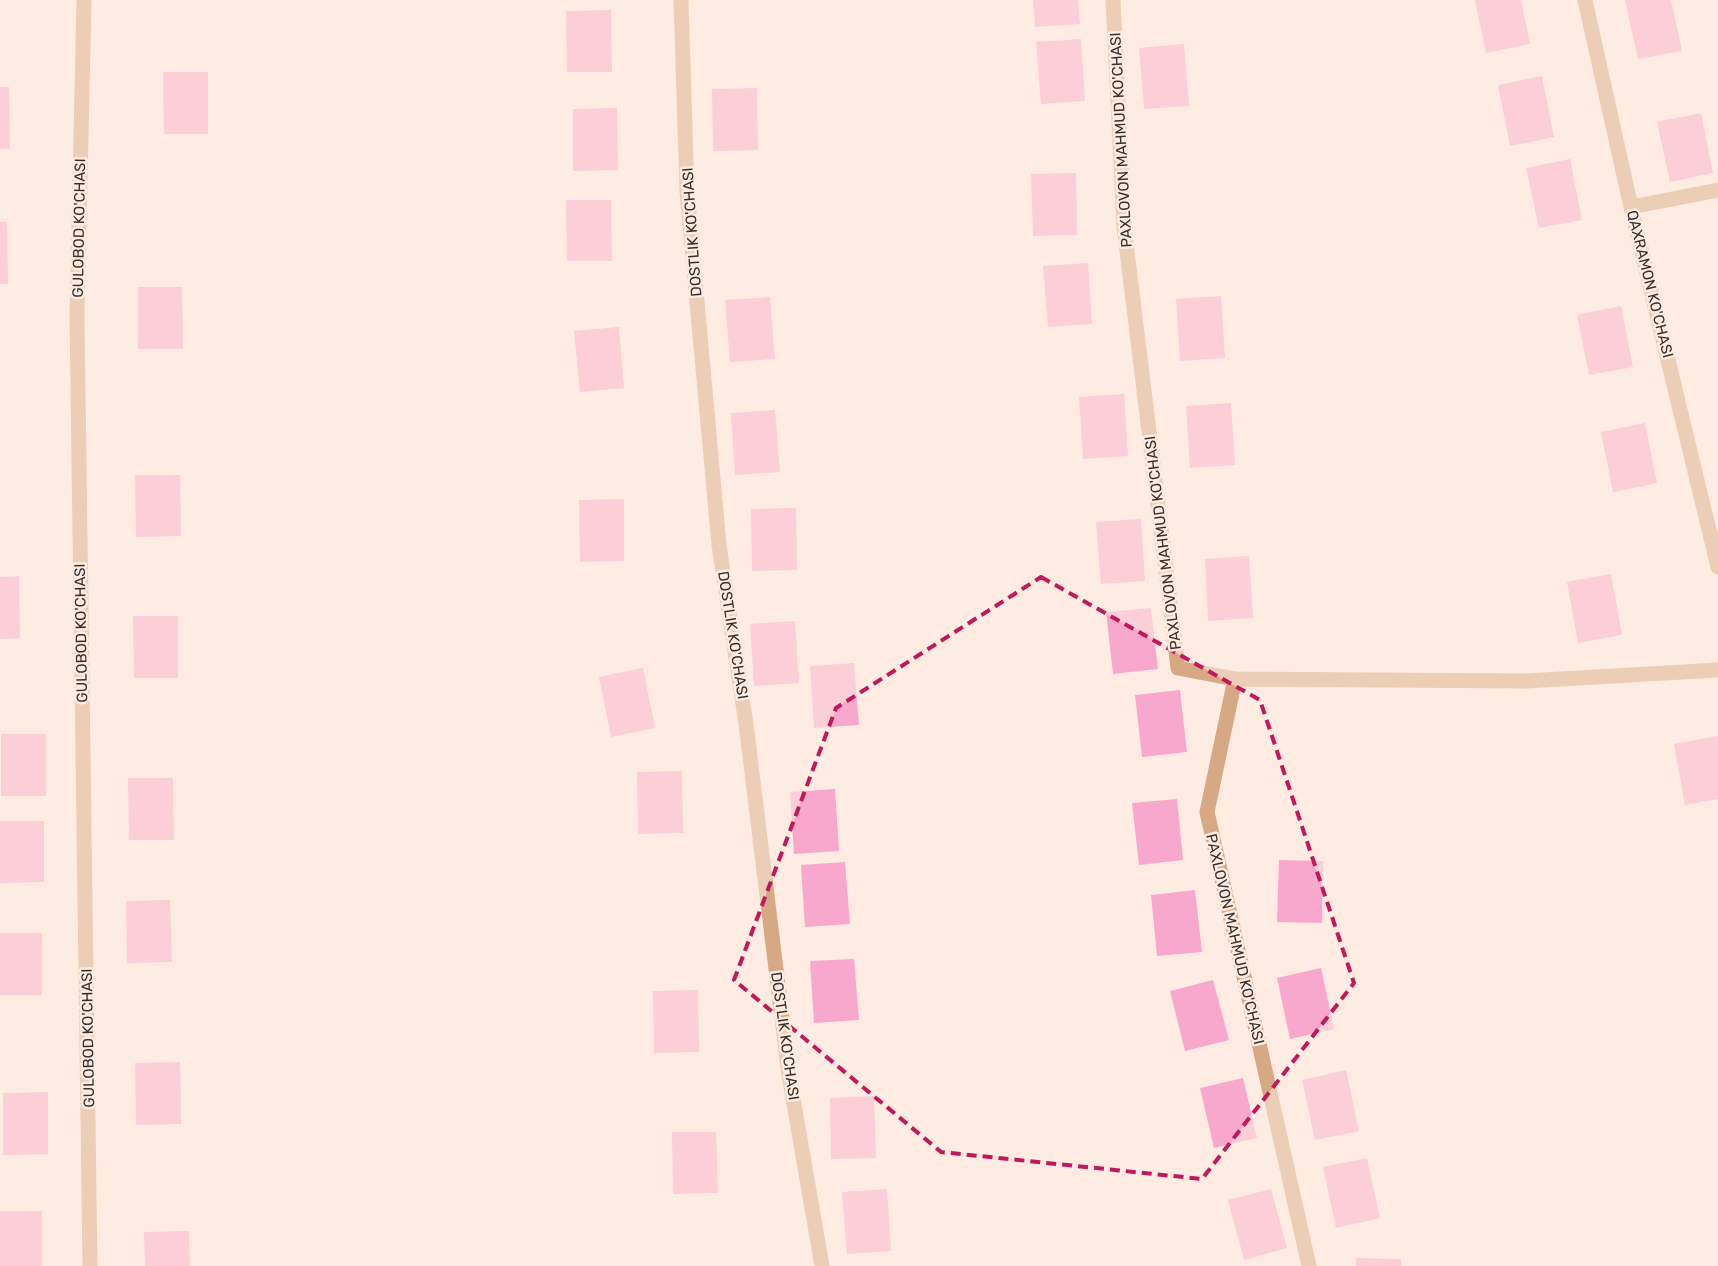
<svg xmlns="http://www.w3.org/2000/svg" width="1718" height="1266" viewBox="0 0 1718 1266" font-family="Rubik,sans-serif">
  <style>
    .building { fill: #f8a8cd }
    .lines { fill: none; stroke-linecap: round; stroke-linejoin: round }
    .minor { stroke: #d7a884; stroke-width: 15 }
    .marked { fill: none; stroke: #c2185b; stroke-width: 4; stroke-dasharray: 10 6; stroke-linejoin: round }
    .labels { text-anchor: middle; stroke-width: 5; stroke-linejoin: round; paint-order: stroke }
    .street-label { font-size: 15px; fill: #3b3029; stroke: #feece2 }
  </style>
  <rect width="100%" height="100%" fill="#feece2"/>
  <path class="building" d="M 1033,0 L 1078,0 L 1080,24 L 1035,27 Z
    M 1475,0 L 1521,0 L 1530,44 L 1486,53 Z
    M 1625,0 L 1671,0 L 1682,51 L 1638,59 Z
    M 611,10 L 612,72 L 567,72 L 566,11 Z
    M 1081,39 L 1085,101 L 1041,104 L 1036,42 Z
    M 1184,44 L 1189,106 L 1144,109 L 1139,48 Z
    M 163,72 L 208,72 L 208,134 L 164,134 Z
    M 1542,76 L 1554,137 L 1510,146 L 1498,85 Z
    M 0,87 L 9,87 L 10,149 L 0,149 Z
    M 757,88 L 758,150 L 713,151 L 712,89 Z
    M 617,108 L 618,170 L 573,171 L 573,109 Z
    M 1701,113 L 1713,173 L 1670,182 L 1657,122 Z
    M 1570,159 L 1582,220 L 1539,228 L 1526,168 Z
    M 1076,173 L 1077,235 L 1033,236 L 1031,174 Z
    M 566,200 L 611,200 L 612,261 L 567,261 Z
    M 0,222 L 7,222 L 8,284 L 0,284 Z
    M 1088,263 L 1092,324 L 1048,327 L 1043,266 Z
    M 138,287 L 182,287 L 183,349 L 138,349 Z
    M 1221,296 L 1225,358 L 1180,361 L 1176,299 Z
    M 770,297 L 775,359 L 730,362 L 725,300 Z
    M 1621,306 L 1633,367 L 1589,375 L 1577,315 Z
    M 619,327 L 624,388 L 580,392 L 574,331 Z
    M 1124,394 L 1128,456 L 1083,459 L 1079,397 Z
    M 1231,403 L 1235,465 L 1190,468 L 1186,406 Z
    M 775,410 L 780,472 L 735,475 L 731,413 Z
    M 1645,423 L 1657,483 L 1613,492 L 1601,432 Z
    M 135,475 L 180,475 L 181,536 L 136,537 Z
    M 624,499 L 624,561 L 580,562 L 579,500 Z
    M 796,508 L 797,570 L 752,571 L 751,509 Z
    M 1141,519 L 1145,581 L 1101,584 L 1096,522 Z
    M 1249,556 L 1253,618 L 1208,621 L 1205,559 Z
    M 1611,574 L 1622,635 L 1578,643 L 1567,582 Z
    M 19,576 L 20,638 L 0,639 L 0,577 Z
    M 1151,608 L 1158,669 L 1113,674 L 1106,612 Z
    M 133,616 L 178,616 L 178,678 L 134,678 Z
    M 795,621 L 799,683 L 754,686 L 750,624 Z
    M 854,663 L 859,725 L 814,728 L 810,666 Z
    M 643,668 L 655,728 L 611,737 L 599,677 Z
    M 1180,690 L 1187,752 L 1142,757 L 1135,695 Z
    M 1,734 L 46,734 L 46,796 L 1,796 Z
    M 1718,736 L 1718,799 L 1685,805 L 1674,744 Z
    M 682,771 L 683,833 L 638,834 L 637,772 Z
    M 128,778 L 173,778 L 174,840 L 129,840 Z
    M 835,789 L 839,851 L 794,854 L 790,792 Z
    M 1177,799 L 1183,860 L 1139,865 L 1132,803 Z
    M 0,821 L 44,821 L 44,882 L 0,883 Z
    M 1279,860 L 1323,861 L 1322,923 L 1277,922 Z
    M 845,862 L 850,924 L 805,927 L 801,865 Z
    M 1195,890 L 1202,952 L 1157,956 L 1151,895 Z
    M 170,900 L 172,962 L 127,963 L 126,901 Z
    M 0,933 L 42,933 L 42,995 L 0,995 Z
    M 854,959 L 859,1020 L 814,1023 L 810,961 Z
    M 1321,968 L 1334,1029 L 1290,1039 L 1277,978 Z
    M 1213,980 L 1229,1040 L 1185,1051 L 1170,991 Z
    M 698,990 L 699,1052 L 654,1053 L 653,991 Z
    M 180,1062 L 181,1124 L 136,1125 L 135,1063 Z
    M 1346,1070 L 1359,1131 L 1315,1140 L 1302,1080 Z
    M 1243,1078 L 1257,1138 L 1214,1148 L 1200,1088 Z
    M 48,1092 L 48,1154 L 3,1155 L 3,1093 Z
    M 874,1096 L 876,1158 L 831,1159 L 830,1098 Z
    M 672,1132 L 716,1132 L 718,1193 L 673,1194 Z
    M 1367,1158 L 1380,1218 L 1336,1228 L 1323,1167 Z
    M 887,1189 L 891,1251 L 847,1254 L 842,1192 Z
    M 1271,1189 L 1287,1248 L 1244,1260 L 1228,1200 Z
    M 0,1211 L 42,1211 L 42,1266 L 0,1266 Z
    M 189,1231 L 190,1266 L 145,1266 L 144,1232 Z
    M 1356,1258 L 1401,1259 L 1401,1266 L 1356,1266 Z"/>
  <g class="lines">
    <path class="minor" d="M 84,0 L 77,316 L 90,1266
      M 681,0 L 687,191 L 719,545 L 746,724 L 789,1075 L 822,1266
      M 1113,0 L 1124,227 L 1178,668 L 1235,679 L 1207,812 L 1309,1266
      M 1585,0 L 1631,207 L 1718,567
      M 1631,207 L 1718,190
      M 1235,679 L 1526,681 L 1718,670"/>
  </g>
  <path d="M0 0H1718V1266H0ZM 1041,577 L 1260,700 L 1354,983 L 1202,1179 L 941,1152 L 734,980 L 836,708 Z" fill="#feece2" fill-opacity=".55" fill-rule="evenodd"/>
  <path class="marked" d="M 1041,577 L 1260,700 L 1354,983 L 1202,1179 L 941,1152 L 734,980 L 836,708 Z"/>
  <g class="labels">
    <g class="street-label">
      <text transform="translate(1121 140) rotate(-93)" y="5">PAXLOVON MAHMUD KO'CHASI</text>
      <text transform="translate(79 228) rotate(-89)" y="5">GULOBOD KO'CHASI</text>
      <text transform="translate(692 232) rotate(-94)" y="5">DOSTLIK KO'CHASI</text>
      <text transform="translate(1650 284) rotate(76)" y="5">QAXRAMON KO'CHASI</text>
      <text transform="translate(1163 543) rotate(-97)" y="5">PAXLOVON MAHMUD KO'CHASI</text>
      <text transform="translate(81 633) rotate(-91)" y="5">GULOBOD KO'CHASI</text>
      <text transform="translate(733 635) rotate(81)" y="5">DOSTLIK KO'CHASI</text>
      <text transform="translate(1235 939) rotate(77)" y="5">PAXLOVON MAHMUD KO'CHASI</text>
      <text transform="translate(785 1036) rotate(82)" y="5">DOSTLIK KO'CHASI</text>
      <text transform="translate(88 1038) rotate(-91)" y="5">GULOBOD KO'CHASI</text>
    </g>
  </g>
</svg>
